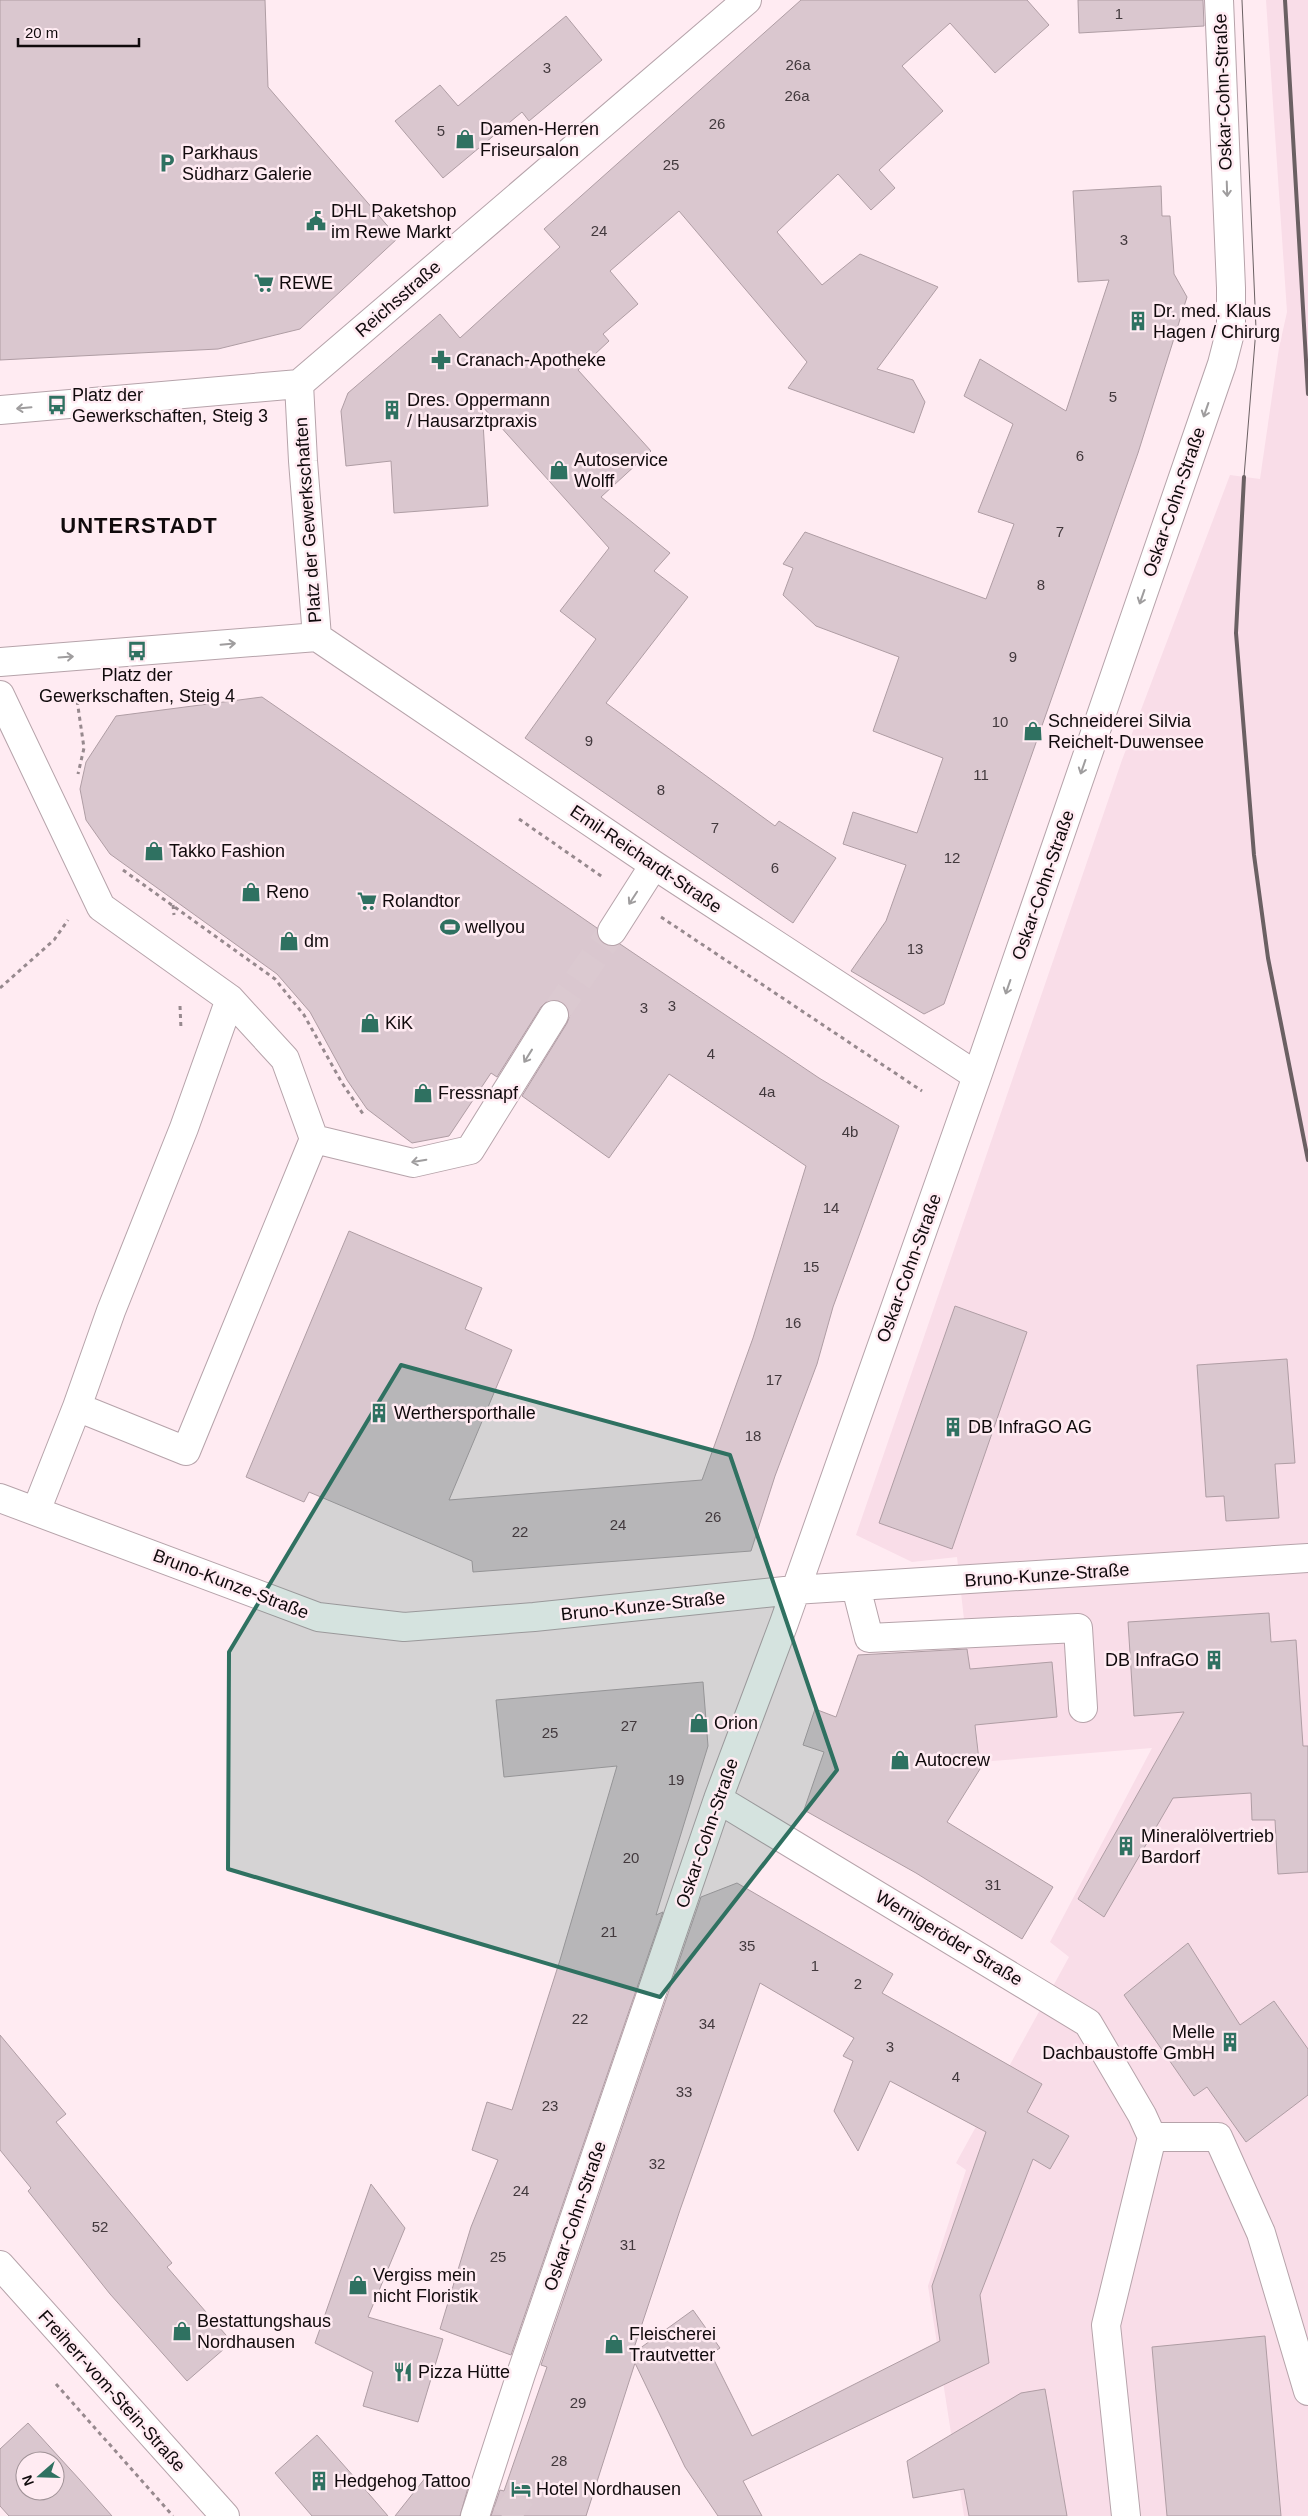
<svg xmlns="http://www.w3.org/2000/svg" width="1308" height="2516" viewBox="0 0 1308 2516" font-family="Helvetica,sans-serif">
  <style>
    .built { fill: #f9dde8 }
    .building { fill: #dac7cf; stroke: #af9da4; fill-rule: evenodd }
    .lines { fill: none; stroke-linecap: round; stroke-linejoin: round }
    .minor-tunnel { stroke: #dbc9d0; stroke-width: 28; stroke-dasharray: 28 14; stroke-linecap: butt }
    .minor-casing { stroke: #b6a3aa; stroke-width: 30 }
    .major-casing { stroke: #b6a3aa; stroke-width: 30 }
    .path { stroke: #97898e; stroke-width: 3; stroke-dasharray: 4 4; stroke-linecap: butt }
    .minor { stroke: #fff; stroke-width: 28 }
    .major { stroke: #fff; stroke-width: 28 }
    .tram { stroke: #6b6063; stroke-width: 1 }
    .rail { stroke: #6b6063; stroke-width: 4 }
    .oneway { stroke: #9f9d9e }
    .marked { fill: #2f7161; fill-opacity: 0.2; stroke: #2f7161; stroke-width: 4; stroke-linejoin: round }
    .labels { text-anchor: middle; stroke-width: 5; stroke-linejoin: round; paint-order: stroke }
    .number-label { font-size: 15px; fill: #42393d }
    .street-label { font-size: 18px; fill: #100a0c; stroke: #ffebf2 }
    .poi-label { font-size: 18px; fill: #100a0c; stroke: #ffebf2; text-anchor: start }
    .district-label { font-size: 22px; font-weight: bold; letter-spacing: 1px; fill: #100a0c; stroke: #ffebf2 }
  </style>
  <rect width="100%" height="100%" fill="#ffebf2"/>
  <path class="built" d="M 1266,0 L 1308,0 L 1308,2516 L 964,2516 L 928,2286 L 966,2170 L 956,2163 L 1069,1957 L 1050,1942 L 1152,1748 L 980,1762 L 957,1557 L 912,1562 L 856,1535 L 1122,760 L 1230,475 L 1260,479 L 1279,348 L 1287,312 Z"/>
  <path class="building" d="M 0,0 L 265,0 L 268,87 L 398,238 L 300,329 L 218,349 L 0,360 Z
    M 801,0 L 1027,0 L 1049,25 L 995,73 L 950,23 L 902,66 L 943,111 L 879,170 L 895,188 L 871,210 L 838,174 L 777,232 L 822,285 L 860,254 L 938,287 L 877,369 L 913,380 L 925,402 L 914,433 L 788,388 L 807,362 L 679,211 L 610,271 L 638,304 L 603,334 L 609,341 L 578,370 L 651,451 L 601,497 L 670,553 L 654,571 L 688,597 L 606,703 L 775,826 L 779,821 L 836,858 L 793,923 L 525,738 L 596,639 L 560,611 L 609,548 L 482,406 L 488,506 L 394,513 L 391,461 L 346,466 L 341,411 L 348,393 L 440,314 L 460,338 L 560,247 L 544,229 Z
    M 1078,0 L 1203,0 L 1204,26 L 1079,33 Z
    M 566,16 L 602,60 L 529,121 L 522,112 L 443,178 L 395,121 L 440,85 L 458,106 Z
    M 1161,186 L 1162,216 L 1170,216 L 1174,274 L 1187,297 L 1138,453 L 944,1004 L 924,1014 L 851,971 L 886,921 L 906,865 L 843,844 L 853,812 L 917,833 L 943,758 L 873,731 L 899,657 L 816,626 L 783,595 L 793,568 L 783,564 L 805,532 L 986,599 L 1014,524 L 978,512 L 1013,424 L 964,396 L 980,359 L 1066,411 L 1109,280 L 1078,282 L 1073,191 Z
    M 262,697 L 597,928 L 598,938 L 603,944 L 612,947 L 620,944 L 819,1078 L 899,1126 L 833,1307 L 817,1364 L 775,1476 L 751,1551 L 473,1572 L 472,1561 L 309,1492 L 304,1502 L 246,1477 L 349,1231 L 482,1288 L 465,1329 L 512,1350 L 449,1500 L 702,1480 L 753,1338 L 806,1166 L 669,1074 L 609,1158 L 522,1096 L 567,1023 L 570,1015 L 568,1007 L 563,1002 L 555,999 L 547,1001 L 541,1007 L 497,1077 L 491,1073 L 449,1136 L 412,1143 L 367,1109 L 347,1080 L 310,1012 L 277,974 L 110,854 L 86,820 L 80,789 L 86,762 L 116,716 Z
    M 955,1306 L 1027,1332 L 952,1549 L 879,1523 Z
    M 1287,1359 L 1295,1463 L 1275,1464 L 1279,1518 L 1226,1521 L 1224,1496 L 1206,1497 L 1197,1365 Z
    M 1269,1613 L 1271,1642 L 1296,1640 L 1303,1746 L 1308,1746 L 1308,1872 L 1278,1874 L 1275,1820 L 1252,1820 L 1251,1793 L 1173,1798 L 1104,1917 L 1078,1899 L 1184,1712 L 1134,1716 L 1128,1622 Z
    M 967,1649 L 970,1669 L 1052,1662 L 1057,1717 L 975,1725 L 980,1769 L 947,1822 L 1053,1887 L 1022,1939 L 916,1873 L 804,1810 L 824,1752 L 803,1745 L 815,1709 L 836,1717 L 858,1655 Z
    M 703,1682 L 708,1746 L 656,1915 L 663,1912 L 511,2355 L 440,2329 L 471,2227 L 498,2160 L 472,2150 L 487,2102 L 512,2110 L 560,1960 L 617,1766 L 504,1777 L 496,1700 Z
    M 737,1883 L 893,1974 L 882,1993 L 1042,2084 L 1027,2112 L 1069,2136 L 1050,2169 L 1033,2159 L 980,2295 L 989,2363 L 743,2481 L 762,2516 L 718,2516 L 685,2467 L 635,2363 L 586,2516 L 491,2516 L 500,2490 L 504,2491 L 547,2367 L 541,2365 L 701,1897 ZM 760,1983 L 854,2038 L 843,2056 L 853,2061 L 834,2111 L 858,2151 L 890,2081 L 986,2132 L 932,2286 L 940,2341 L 752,2436 L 711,2354 L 720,2348 L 693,2310 L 632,2354 L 680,2210 Z
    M 1188,1943 L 1240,2025 L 1274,2001 L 1308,2049 L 1308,2095 L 1246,2142 L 1207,2087 L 1194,2096 L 1124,1995 Z
    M 0,2035 L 66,2114 L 56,2122 L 172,2263 L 167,2267 L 232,2342 L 187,2381 L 110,2294 L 28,2191 L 31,2188 L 0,2150 Z
    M 371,2184 L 405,2228 L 368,2317 L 443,2339 L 418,2422 L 363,2406 L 373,2372 L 315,2343 Z
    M 1265,2336 L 1281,2516 L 1167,2516 L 1152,2347 Z
    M 1045,2389 L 1067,2516 L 969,2516 L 964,2489 L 913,2498 L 907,2461 L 1021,2393 Z
    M 28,2423 L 80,2480 L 112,2516 L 9,2516 L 0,2506 L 0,2449 ZM 25,2461 L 55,2461 L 55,2491 L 25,2491 Z
    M 317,2435 L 363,2487 L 388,2516 L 312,2516 L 275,2473 Z
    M 426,2477 L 469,2484 L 460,2516 L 395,2516 Z"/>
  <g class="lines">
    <path class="minor-tunnel" d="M 554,1015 L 612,931
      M 502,2498 L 525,2516"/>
    <defs>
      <path id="minor" d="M 299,384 L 747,0
        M 299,384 L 303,461 L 317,637
        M 0,410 L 299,384
        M 317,637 L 654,865 L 977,1076
        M 0,662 L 317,637
        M 0,695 L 101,907 L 230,999 L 285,1059 L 314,1139 L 186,1451 L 77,1407 L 36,1511
        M 612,931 L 654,865
        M 314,1139 L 413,1163 L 470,1150 L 554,1015
        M 77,1407 L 111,1311 L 184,1128 L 230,999
        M 0,1498 L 318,1617 L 404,1627 L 534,1617 L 794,1590 L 1308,1558
        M 856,1587 L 869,1638 L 1078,1628 L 1083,1708
        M 718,1799 L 1088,2023 L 1142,2115 L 1152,2137 L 1106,2325 L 1126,2516
        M 1152,2137 L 1218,2137 L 1261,2233 L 1308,2391
        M 475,2516 L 521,2374 L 718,1799 L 784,1623 L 977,1076 L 1222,364 L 1231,329 L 1231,288 L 1219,0"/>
      <path id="major" d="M 0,2265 L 225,2516"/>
    </defs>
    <use href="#minor" class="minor-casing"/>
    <use href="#major" class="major-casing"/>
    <path class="path" d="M 76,693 L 84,748 L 78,774
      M 519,819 L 604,878
      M 123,870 L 275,979 L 304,1015 L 342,1083 L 363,1114
      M 173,905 L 174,915
      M 661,917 L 922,1091
      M 0,988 L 54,940 L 68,920
      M 180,1006 L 181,1029
      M 56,2384 L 173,2516"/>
    <use href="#minor" class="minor"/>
    <use href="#major" class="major"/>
    <path class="tram" d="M 1242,0 L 1256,329 L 1244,477"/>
    <path class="rail" d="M 1285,0 L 1308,394
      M 1244,477 L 1236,633 L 1254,855 L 1268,958 L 1308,1160"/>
  </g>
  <defs><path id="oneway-shaft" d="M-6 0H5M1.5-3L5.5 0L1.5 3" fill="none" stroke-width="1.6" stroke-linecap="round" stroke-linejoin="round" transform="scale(1.25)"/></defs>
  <g class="oneway">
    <use href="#oneway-shaft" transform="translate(1227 189) rotate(88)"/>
    <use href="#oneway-shaft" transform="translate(24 408) rotate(175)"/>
    <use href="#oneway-shaft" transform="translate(1206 410) rotate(109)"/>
    <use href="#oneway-shaft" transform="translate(1142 597) rotate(109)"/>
    <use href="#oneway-shaft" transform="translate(228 644) rotate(-5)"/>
    <use href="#oneway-shaft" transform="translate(66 657) rotate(-4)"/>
    <use href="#oneway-shaft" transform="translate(1083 767) rotate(109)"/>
    <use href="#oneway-shaft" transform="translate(633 898) rotate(123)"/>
    <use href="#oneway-shaft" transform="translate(1008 987) rotate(109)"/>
    <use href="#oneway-shaft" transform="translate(528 1056) rotate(122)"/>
    <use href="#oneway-shaft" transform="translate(419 1161) rotate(170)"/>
  </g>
  <path class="marked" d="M 401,1365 L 730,1455 L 837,1770 L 660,1997 L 228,1869 L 229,1652 Z"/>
  <defs>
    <symbol id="shop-bare" viewBox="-9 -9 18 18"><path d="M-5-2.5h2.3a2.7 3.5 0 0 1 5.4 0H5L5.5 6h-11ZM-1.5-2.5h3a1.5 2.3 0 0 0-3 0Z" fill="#2f7161" stroke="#ffebf2" stroke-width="2.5" paint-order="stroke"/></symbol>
    <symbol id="parking-bare" viewBox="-9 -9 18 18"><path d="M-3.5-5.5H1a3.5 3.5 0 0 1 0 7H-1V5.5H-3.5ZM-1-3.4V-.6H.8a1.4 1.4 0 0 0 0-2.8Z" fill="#2f7161" stroke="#ffebf2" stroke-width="2.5" paint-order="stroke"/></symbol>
    <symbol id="civic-bare" viewBox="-9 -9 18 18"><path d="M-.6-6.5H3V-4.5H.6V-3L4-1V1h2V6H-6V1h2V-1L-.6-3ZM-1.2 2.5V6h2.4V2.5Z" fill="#2f7161" stroke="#ffebf2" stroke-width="2.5" paint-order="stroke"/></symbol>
    <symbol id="supermarket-bare" viewBox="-9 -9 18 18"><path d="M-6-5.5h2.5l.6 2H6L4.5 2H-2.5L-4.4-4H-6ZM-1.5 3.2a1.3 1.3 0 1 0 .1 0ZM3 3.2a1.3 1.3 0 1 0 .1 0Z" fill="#2f7161" stroke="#ffebf2" stroke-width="2.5" paint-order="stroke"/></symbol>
    <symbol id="building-bare" viewBox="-9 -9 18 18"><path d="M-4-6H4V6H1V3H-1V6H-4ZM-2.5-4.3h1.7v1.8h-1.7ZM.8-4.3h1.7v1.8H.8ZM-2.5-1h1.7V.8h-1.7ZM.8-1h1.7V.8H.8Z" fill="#2f7161" stroke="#ffebf2" stroke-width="2.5" paint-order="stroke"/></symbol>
    <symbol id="pharmacy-bare" viewBox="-9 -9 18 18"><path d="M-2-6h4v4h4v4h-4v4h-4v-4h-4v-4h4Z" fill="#2f7161" stroke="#ffebf2" stroke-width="2.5" paint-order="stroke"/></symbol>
    <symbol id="bus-bare" viewBox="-9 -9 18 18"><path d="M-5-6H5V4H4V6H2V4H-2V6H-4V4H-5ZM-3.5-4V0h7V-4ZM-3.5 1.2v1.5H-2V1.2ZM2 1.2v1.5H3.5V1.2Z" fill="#2f7161" stroke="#ffebf2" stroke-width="2.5" paint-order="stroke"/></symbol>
    <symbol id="stadium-bare" viewBox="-9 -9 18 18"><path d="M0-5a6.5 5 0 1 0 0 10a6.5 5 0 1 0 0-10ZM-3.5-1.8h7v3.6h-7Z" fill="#2f7161" stroke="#ffebf2" stroke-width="2.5" paint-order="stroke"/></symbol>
    <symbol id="restaurant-bare" viewBox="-9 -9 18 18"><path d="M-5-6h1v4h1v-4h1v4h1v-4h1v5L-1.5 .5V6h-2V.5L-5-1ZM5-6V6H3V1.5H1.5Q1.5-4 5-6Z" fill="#2f7161" stroke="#ffebf2" stroke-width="2.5" paint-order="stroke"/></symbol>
    <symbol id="hotel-bare" viewBox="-9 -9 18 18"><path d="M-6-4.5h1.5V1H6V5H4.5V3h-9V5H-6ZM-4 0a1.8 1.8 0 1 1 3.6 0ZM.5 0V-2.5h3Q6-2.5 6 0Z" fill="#2f7161" stroke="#ffebf2" stroke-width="2.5" paint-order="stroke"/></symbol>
  </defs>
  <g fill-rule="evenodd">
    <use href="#shop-bare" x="451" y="125" width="28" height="28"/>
    <use href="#parking-bare" x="153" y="149" width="28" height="28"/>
    <use href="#civic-bare" x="302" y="207" width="28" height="28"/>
    <use href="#supermarket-bare" x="250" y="269" width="28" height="28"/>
    <use href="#building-bare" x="1124" y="307" width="28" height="28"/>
    <use href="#pharmacy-bare" x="427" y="346" width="28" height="28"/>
    <use href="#bus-bare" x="43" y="391" width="28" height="28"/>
    <use href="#building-bare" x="378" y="396" width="28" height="28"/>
    <use href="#shop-bare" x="545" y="456" width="28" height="28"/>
    <use href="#bus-bare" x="123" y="637" width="28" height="28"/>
    <use href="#shop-bare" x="1019" y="717" width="28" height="28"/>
    <use href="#shop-bare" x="140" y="837" width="28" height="28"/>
    <use href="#shop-bare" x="237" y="878" width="28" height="28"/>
    <use href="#supermarket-bare" x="353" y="887" width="28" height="28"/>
    <use href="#stadium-bare" x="436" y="913" width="28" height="28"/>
    <use href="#shop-bare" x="275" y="927" width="28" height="28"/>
    <use href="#shop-bare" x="356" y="1009" width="28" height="28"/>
    <use href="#shop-bare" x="409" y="1079" width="28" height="28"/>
    <use href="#building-bare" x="365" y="1399" width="28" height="28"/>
    <use href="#building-bare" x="939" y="1413" width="28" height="28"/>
    <use href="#building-bare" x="1200" y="1646" width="28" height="28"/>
    <use href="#shop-bare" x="685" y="1709" width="28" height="28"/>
    <use href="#shop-bare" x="886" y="1746" width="28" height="28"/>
    <use href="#building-bare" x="1112" y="1832" width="28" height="28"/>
    <use href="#building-bare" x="1216" y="2028" width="28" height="28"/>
    <use href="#shop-bare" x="344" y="2271" width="28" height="28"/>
    <use href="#shop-bare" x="168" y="2317" width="28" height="28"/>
    <use href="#shop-bare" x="600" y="2330" width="28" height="28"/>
    <use href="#restaurant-bare" x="389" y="2358" width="28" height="28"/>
    <use href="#building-bare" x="305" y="2467" width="28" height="28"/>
    <use href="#hotel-bare" x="507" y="2475" width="28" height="28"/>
  </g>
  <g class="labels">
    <g class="number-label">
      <text x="1119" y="19">1</text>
      <text x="798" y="70">26a</text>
      <text x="547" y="73">3</text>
      <text x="797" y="101">26a</text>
      <text x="717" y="129">26</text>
      <text x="441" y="136">5</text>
      <text x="671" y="170">25</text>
      <text x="599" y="236">24</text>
      <text x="1124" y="245">3</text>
      <text x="1113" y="402">5</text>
      <text x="1080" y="461">6</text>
      <text x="1060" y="537">7</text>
      <text x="1041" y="590">8</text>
      <text x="1013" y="662">9</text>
      <text x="1000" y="727">10</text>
      <text x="589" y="746">9</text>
      <text x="981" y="780">11</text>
      <text x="661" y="795">8</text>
      <text x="715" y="833">7</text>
      <text x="952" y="863">12</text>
      <text x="775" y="873">6</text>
      <text x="915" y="954">13</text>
      <text x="672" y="1011">3</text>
      <text x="644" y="1013">3</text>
      <text x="711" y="1059">4</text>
      <text x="767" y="1097">4a</text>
      <text x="850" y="1137">4b</text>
      <text x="831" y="1213">14</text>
      <text x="811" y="1272">15</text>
      <text x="793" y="1328">16</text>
      <text x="774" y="1385">17</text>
      <text x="753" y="1441">18</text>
      <text x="713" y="1522">26</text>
      <text x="618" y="1530">24</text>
      <text x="520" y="1537">22</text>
      <text x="629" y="1731">27</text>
      <text x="550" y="1738">25</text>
      <text x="676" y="1785">19</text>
      <text x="631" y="1863">20</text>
      <text x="993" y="1890">31</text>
      <text x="609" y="1937">21</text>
      <text x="747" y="1951">35</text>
      <text x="815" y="1971">1</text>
      <text x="858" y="1989">2</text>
      <text x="580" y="2024">22</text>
      <text x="707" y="2029">34</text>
      <text x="890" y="2052">3</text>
      <text x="956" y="2082">4</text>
      <text x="684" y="2097">33</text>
      <text x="550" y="2111">23</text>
      <text x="657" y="2169">32</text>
      <text x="521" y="2196">24</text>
      <text x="100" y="2232">52</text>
      <text x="628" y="2250">31</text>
      <text x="498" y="2262">25</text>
      <text x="578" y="2408">29</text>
      <text x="559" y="2466">28</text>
    </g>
    <g class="street-label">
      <text transform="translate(1223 92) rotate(-92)" y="6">Oskar-Cohn-Straße</text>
      <text transform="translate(398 299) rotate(-41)" y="6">Reichsstraße</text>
      <text transform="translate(1174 502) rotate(-71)" y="6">Oskar-Cohn-Straße</text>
      <text transform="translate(308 520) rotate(-94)" y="6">Platz der Gewerkschaften</text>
      <text transform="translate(646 859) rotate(34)" y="6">Emil-Reichardt-Straße</text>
      <text transform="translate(1043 885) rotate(-71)" y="6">Oskar-Cohn-Straße</text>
      <text transform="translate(909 1268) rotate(-70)" y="6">Oskar-Cohn-Straße</text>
      <text transform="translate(1047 1575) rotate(-4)" y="6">Bruno-Kunze-Straße</text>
      <text transform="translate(231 1584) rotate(21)" y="6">Bruno-Kunze-Straße</text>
      <text transform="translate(643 1606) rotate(-6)" y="6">Bruno-Kunze-Straße</text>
      <text transform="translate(707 1833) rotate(-71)" y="6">Oskar-Cohn-Straße</text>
      <text transform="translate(949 1938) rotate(31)" y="6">Wernigeröder Straße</text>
      <text transform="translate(575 2216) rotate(-71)" y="6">Oskar-Cohn-Straße</text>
      <text transform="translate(112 2391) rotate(48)" y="6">Freiherr-vom-Stein-Straße</text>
    </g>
    <g class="poi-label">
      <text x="480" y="135">Damen-Herren<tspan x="480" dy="21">Friseursalon</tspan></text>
      <text x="182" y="159">Parkhaus<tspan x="182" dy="21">Südharz Galerie</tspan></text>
      <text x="331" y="217">DHL Paketshop<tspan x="331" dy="21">im Rewe Markt</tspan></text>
      <text x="279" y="289">REWE</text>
      <text x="1153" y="317">Dr. med. Klaus<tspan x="1153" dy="21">Hagen / Chirurg</tspan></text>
      <text x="456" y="366">Cranach-Apotheke</text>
      <text x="72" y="401">Platz der<tspan x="72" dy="21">Gewerkschaften, Steig 3</tspan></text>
      <text x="407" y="406">Dres. Oppermann<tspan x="407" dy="21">/ Hausarztpraxis</tspan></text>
      <text x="574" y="466">Autoservice<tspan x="574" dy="21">Wolff</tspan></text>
      <text x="137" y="681" text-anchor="middle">Platz der<tspan x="137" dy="21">Gewerkschaften, Steig 4</tspan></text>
      <text x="1048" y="727">Schneiderei Silvia<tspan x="1048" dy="21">Reichelt-Duwensee</tspan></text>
      <text x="169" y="857">Takko Fashion</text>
      <text x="266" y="898">Reno</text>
      <text x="382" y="907">Rolandtor</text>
      <text x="465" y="933">wellyou</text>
      <text x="304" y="947">dm</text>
      <text x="385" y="1029">KiK</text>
      <text x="438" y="1099">Fressnapf</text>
      <text x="394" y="1419">Werthersporthalle</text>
      <text x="968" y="1433">DB InfraGO AG</text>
      <text x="1199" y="1666" text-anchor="end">DB InfraGO</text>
      <text x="714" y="1729">Orion</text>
      <text x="915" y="1766">Autocrew</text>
      <text x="1141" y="1842">Mineralölvertrieb<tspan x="1141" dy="21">Bardorf</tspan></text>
      <text x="1215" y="2038" text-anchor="end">Melle<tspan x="1215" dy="21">Dachbaustoffe GmbH</tspan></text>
      <text x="373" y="2281">Vergiss mein<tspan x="373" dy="21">nicht Floristik</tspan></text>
      <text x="197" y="2327">Bestattungshaus<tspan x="197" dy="21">Nordhausen</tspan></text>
      <text x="629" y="2340">Fleischerei<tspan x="629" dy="21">Trautvetter</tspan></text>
      <text x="418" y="2378">Pizza Hütte</text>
      <text x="334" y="2487">Hedgehog Tattoo</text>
      <text x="536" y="2495">Hotel Nordhausen</text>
    </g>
    <g class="district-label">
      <text x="139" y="533">UNTERSTADT</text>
    </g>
  </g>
  <g transform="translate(40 2476) rotate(250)"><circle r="24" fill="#ffebf2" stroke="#9f9196"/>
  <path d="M0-4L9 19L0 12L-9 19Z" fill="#2f7161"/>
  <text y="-8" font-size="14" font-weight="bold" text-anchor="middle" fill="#100a0c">N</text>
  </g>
  <path d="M18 38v8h121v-8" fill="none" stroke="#100a0c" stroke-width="2.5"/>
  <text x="25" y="38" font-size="15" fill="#100a0c" stroke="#ffebf2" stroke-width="4" paint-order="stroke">20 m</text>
</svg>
